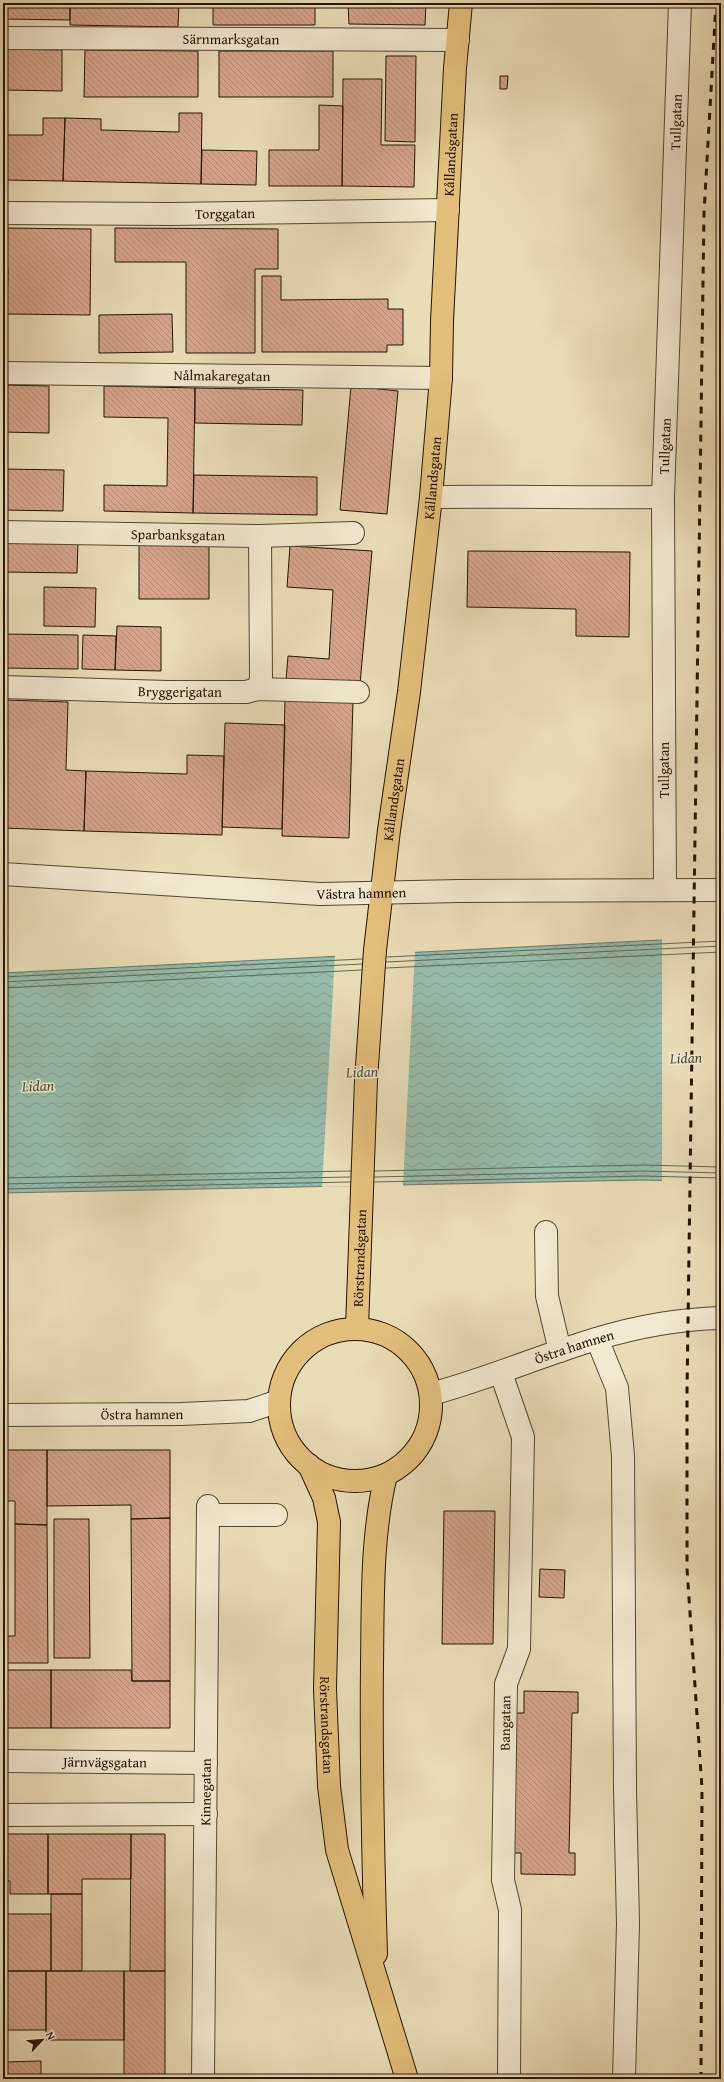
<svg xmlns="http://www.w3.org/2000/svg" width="724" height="2082" viewBox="0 0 724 2082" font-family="'Gentium Book Plus',serif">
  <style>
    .water { fill: url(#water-waves); stroke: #697969 }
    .pier { fill: #e9ddb6 }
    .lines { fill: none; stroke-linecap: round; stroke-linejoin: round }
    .shore { stroke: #5e6858; stroke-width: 1 }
    .building { fill: url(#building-back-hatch); stroke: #241404 }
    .minor-casing { stroke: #554630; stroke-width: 24 }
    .major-casing { stroke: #241404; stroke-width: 24 }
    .minor { stroke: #f1e9d0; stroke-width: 22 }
    .major { stroke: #e4be7b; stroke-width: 22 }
    .rail { stroke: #241404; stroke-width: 3; stroke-dasharray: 7 7; stroke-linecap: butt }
    .labels { text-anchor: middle; stroke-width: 3; stroke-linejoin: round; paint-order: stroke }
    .street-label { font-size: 14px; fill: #241404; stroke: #f1e9d0 }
    .water-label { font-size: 15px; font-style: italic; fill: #4c4f3f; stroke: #f1e9d0 }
  </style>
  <defs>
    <pattern id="water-waves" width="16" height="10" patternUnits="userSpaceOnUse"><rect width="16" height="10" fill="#97bcad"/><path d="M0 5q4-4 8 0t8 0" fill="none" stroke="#82a193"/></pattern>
    <pattern id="building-back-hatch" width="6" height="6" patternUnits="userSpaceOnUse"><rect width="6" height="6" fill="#d6a48a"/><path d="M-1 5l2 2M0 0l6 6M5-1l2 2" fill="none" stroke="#b88c75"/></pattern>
  </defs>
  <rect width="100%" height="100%" fill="#e9ddb6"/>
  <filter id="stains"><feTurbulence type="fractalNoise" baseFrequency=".005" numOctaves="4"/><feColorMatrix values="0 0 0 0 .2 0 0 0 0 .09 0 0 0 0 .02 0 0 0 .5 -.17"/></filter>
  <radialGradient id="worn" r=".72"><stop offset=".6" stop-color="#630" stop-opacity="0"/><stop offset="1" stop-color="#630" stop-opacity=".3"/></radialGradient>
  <path class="water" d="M 721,937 L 721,1182 L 643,1180 L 3,1193 L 3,973 Z"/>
  <path class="pier" d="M 716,936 L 716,1184 L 662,1182 L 662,938 Z
    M 415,950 L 403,1186 L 322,1187 L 335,954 Z"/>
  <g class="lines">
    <path class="shore" d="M 387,957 L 721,941
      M 386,962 L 721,946
      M 386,968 L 721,952
      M 3,977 L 362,959
      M 3,982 L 362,964
      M 3,988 L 362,970
      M 375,1171 L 643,1165 L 721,1167
      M 374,1177 L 643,1171 L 721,1173
      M 3,1178 L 351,1171
      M 374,1182 L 643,1176 L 721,1178
      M 3,1184 L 350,1177
      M 3,1189 L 350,1182"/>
  </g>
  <path class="building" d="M 3,3 L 70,3 L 70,20 L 3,19 Z
    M 70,3 L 179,3 L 178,27 L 70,25 Z
    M 213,3 L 315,3 L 315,25 L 213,25 Z
    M 348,3 L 426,3 L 425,25 L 349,24 Z
    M 3,49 L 62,50 L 62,91 L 3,90 Z
    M 85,50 L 198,51 L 198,97 L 84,97 Z
    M 219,51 L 333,51 L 333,97 L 219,97 Z
    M 386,56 L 416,56 L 415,142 L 385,141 Z
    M 500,76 L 508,76 L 507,89 L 500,89 Z
    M 343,79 L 382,79 L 381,145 L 415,145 L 414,187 L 342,186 Z
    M 319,105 L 343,106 L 342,186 L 269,186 L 269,150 L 319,150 Z
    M 179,113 L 202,113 L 201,184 L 63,181 L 65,118 L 101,119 L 101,130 L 179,132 Z
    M 43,118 L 65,118 L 63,181 L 3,180 L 3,135 L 43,135 Z
    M 202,150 L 257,151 L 256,185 L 201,184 Z
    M 3,228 L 91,229 L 90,315 L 7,314 L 8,269 L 3,269 Z
    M 115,228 L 278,229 L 278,269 L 255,269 L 255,353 L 186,353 L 186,262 L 115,262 Z
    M 262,276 L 281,276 L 281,300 L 388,299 L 388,309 L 403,309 L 403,345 L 387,345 L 387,352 L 262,352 Z
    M 172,314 L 173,352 L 99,353 L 99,315 Z
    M 3,385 L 49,386 L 49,433 L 3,432 Z
    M 104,386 L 195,388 L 193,513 L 104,511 L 104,485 L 167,486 L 168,418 L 104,417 Z
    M 351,386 L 398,391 L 387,514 L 340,510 Z
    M 195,388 L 303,390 L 302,425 L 195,423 Z
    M 3,469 L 64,470 L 63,511 L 3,510 Z
    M 194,475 L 317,477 L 317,515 L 193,513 Z
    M 3,541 L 78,543 L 77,573 L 3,572 Z
    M 139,545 L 209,545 L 209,599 L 139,599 Z
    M 290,546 L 372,551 L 360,684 L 286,680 L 288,656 L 329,659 L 333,590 L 287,587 Z
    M 468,551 L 630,552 L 629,637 L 576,636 L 576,609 L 467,607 Z
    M 44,587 L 96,588 L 95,627 L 44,626 Z
    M 117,626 L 161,627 L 161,671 L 115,670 Z
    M 3,634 L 78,635 L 78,669 L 3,668 Z
    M 83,635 L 116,636 L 115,670 L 82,669 Z
    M 285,699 L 353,701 L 349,838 L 282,836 Z
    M 3,700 L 68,702 L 66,770 L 86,771 L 84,831 L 3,828 Z
    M 225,723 L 285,725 L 282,829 L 222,827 Z
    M 187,755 L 224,756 L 222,835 L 84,831 L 86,771 L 187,774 Z
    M 3,1450 L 47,1450 L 47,1525 L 15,1524 L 15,1501 L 3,1501 Z
    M 47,1450 L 170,1450 L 170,1518 L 131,1519 L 131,1505 L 47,1506 Z
    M 444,1511 L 495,1511 L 493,1644 L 442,1644 Z
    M 170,1518 L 170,1681 L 132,1681 L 131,1519 Z
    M 54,1519 L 89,1519 L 90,1658 L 54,1658 Z
    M 15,1524 L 47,1525 L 48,1663 L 3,1663 L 3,1636 L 15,1636 Z
    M 540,1569 L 565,1570 L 564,1598 L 539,1597 Z
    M 3,1670 L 51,1670 L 51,1728 L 3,1728 Z
    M 51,1670 L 131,1670 L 132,1681 L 170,1681 L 170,1728 L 51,1728 Z
    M 524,1691 L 578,1692 L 578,1713 L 572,1713 L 569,1853 L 575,1853 L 575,1875 L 521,1874 L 521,1853 L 513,1853 L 516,1713 L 524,1713 Z
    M 3,1834 L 48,1834 L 48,1894 L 10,1894 L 10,1881 L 3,1881 Z
    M 48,1834 L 131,1834 L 131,1879 L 82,1879 L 82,1894 L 48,1894 Z
    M 131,1834 L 165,1834 L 165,1971 L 130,1971 Z
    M 51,1894 L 82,1894 L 82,1971 L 51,1971 Z
    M 3,1914 L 51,1914 L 51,1971 L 3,1971 Z
    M 3,1971 L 46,1971 L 46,2030 L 3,2030 Z
    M 46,1971 L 124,1971 L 124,2040 L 46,2040 Z
    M 124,1971 L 165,1971 L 165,2079 L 124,2079 Z
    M 41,2061 L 41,2079 L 3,2079 L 3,2062 Z"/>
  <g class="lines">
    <defs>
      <g id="minor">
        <path id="s1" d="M 3,38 L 458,40"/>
        <path id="s2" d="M 3,213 L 171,214 L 448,210"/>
        <path id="s3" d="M 3,373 L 441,378"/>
        <path d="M 431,497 C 509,496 586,498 663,497"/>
        <path id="s4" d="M 3,532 L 260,536 L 353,533"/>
        <path id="s5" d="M 3,687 L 167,692 L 246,692 L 258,689 L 358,692"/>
        <path d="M 258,689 L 261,679 L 260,536"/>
        <path id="s6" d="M 3,874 L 320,894 L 459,891 L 721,890"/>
        <path id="s7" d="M 665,890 L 663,497 L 680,3"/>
        <path d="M 546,1232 L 547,1296 L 560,1351"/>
        <path d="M 597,1339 L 617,1388 L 623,1456 L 625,1789 L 628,1924 L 624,2079"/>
        <path d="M 501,1373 L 523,1437 L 519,1649 L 506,1684 L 503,1880 L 510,1910 L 509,2079"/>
        <path id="s8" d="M 431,1394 C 487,1379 540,1356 596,1339 C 636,1327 679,1319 721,1318"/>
        <path id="s9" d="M 3,1415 L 181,1414 L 249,1411 L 279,1401"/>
        <path d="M 208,1515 L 276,1515"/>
        <path id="s10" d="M 3,1761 L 206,1763"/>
        <path d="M 3,1815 L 206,1814"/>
        <path id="s11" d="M 203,2079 L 208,1506"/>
      </g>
      <g id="major">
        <path id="s12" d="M 357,1328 L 366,1080 L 375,950 L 389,830 L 409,692 L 431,497 L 441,378 L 442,321 L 455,68 L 461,3"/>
        <circle cx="355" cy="1405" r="76"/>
        <path id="s13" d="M 309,1465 L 324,1498 L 329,1522 L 325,1689 L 329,1786 L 337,1850 L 407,2079"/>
        <path d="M 376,1954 C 373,1857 371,1761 372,1664 C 373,1601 371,1537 386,1475"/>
      </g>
    </defs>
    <use href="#minor" class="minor-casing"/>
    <use href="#major" class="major-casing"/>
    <use href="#minor" class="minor"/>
    <use href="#major" class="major"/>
    <path class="rail" d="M 701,2079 L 702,1788 L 687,1569 L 687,1392 L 704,213 L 716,3"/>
  </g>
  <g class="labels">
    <g class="street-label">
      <text dy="5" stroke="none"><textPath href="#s1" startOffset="228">Särnmarksgatan</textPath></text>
      <text dy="5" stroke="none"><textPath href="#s7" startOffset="768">Tullgatan</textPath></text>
      <text dy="5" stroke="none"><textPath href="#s12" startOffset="1178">Kållandsgatan</textPath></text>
      <text dy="5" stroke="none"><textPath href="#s2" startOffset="222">Torggatan</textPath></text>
      <text dy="5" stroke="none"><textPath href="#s3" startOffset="219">Nålmakaregatan</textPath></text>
      <text dy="5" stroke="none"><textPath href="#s7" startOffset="444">Tullgatan</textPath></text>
      <text dy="5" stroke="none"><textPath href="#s12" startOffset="854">Kållandsgatan</textPath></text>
      <text dy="5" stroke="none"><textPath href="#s4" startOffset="175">Sparbanksgatan</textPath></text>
      <text dy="5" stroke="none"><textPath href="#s5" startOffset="177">Bryggerigatan</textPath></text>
      <text transform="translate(664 770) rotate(-90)" y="5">Tullgatan</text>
      <text dy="5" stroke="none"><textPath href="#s12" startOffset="530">Kållandsgatan</textPath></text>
      <text dy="5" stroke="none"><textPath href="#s6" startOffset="359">Västra hamnen</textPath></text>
      <text dy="5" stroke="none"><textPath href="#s12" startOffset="70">Rörstrandsgatan</textPath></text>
      <text dy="5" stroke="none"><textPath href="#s8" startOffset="151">Östra hamnen</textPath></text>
      <text dy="5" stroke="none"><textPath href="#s9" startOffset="139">Östra hamnen</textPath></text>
      <text transform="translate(505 1723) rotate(-89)" y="5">Bangatan</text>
      <text dy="5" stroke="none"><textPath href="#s13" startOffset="264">Rörstrandsgatan</textPath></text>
      <text dy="5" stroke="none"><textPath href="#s10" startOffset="102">Järnvägsgatan</textPath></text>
      <text dy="5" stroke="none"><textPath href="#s11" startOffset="287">Kinnegatan</textPath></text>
    </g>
    <g class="water-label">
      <text transform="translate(686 1058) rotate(-2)" y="5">Lidan</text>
      <text transform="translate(362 1072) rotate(-2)" y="5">Lidan</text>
      <text transform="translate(38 1086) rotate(-2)" y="5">Lidan</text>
    </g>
  </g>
  <rect width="724" height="2082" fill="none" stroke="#e9ddb6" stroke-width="16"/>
  <rect x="4" y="4" width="716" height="2074" fill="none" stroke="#241404" stroke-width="2"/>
  <rect x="8" y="8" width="708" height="2066" fill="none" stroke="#241404"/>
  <g transform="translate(42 2040) rotate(64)" stroke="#f1e9d0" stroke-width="3" paint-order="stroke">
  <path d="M0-3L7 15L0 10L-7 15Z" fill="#241404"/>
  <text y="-6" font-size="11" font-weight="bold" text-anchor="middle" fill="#241404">N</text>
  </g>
  <rect width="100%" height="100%" filter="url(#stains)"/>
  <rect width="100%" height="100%" fill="url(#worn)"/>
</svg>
